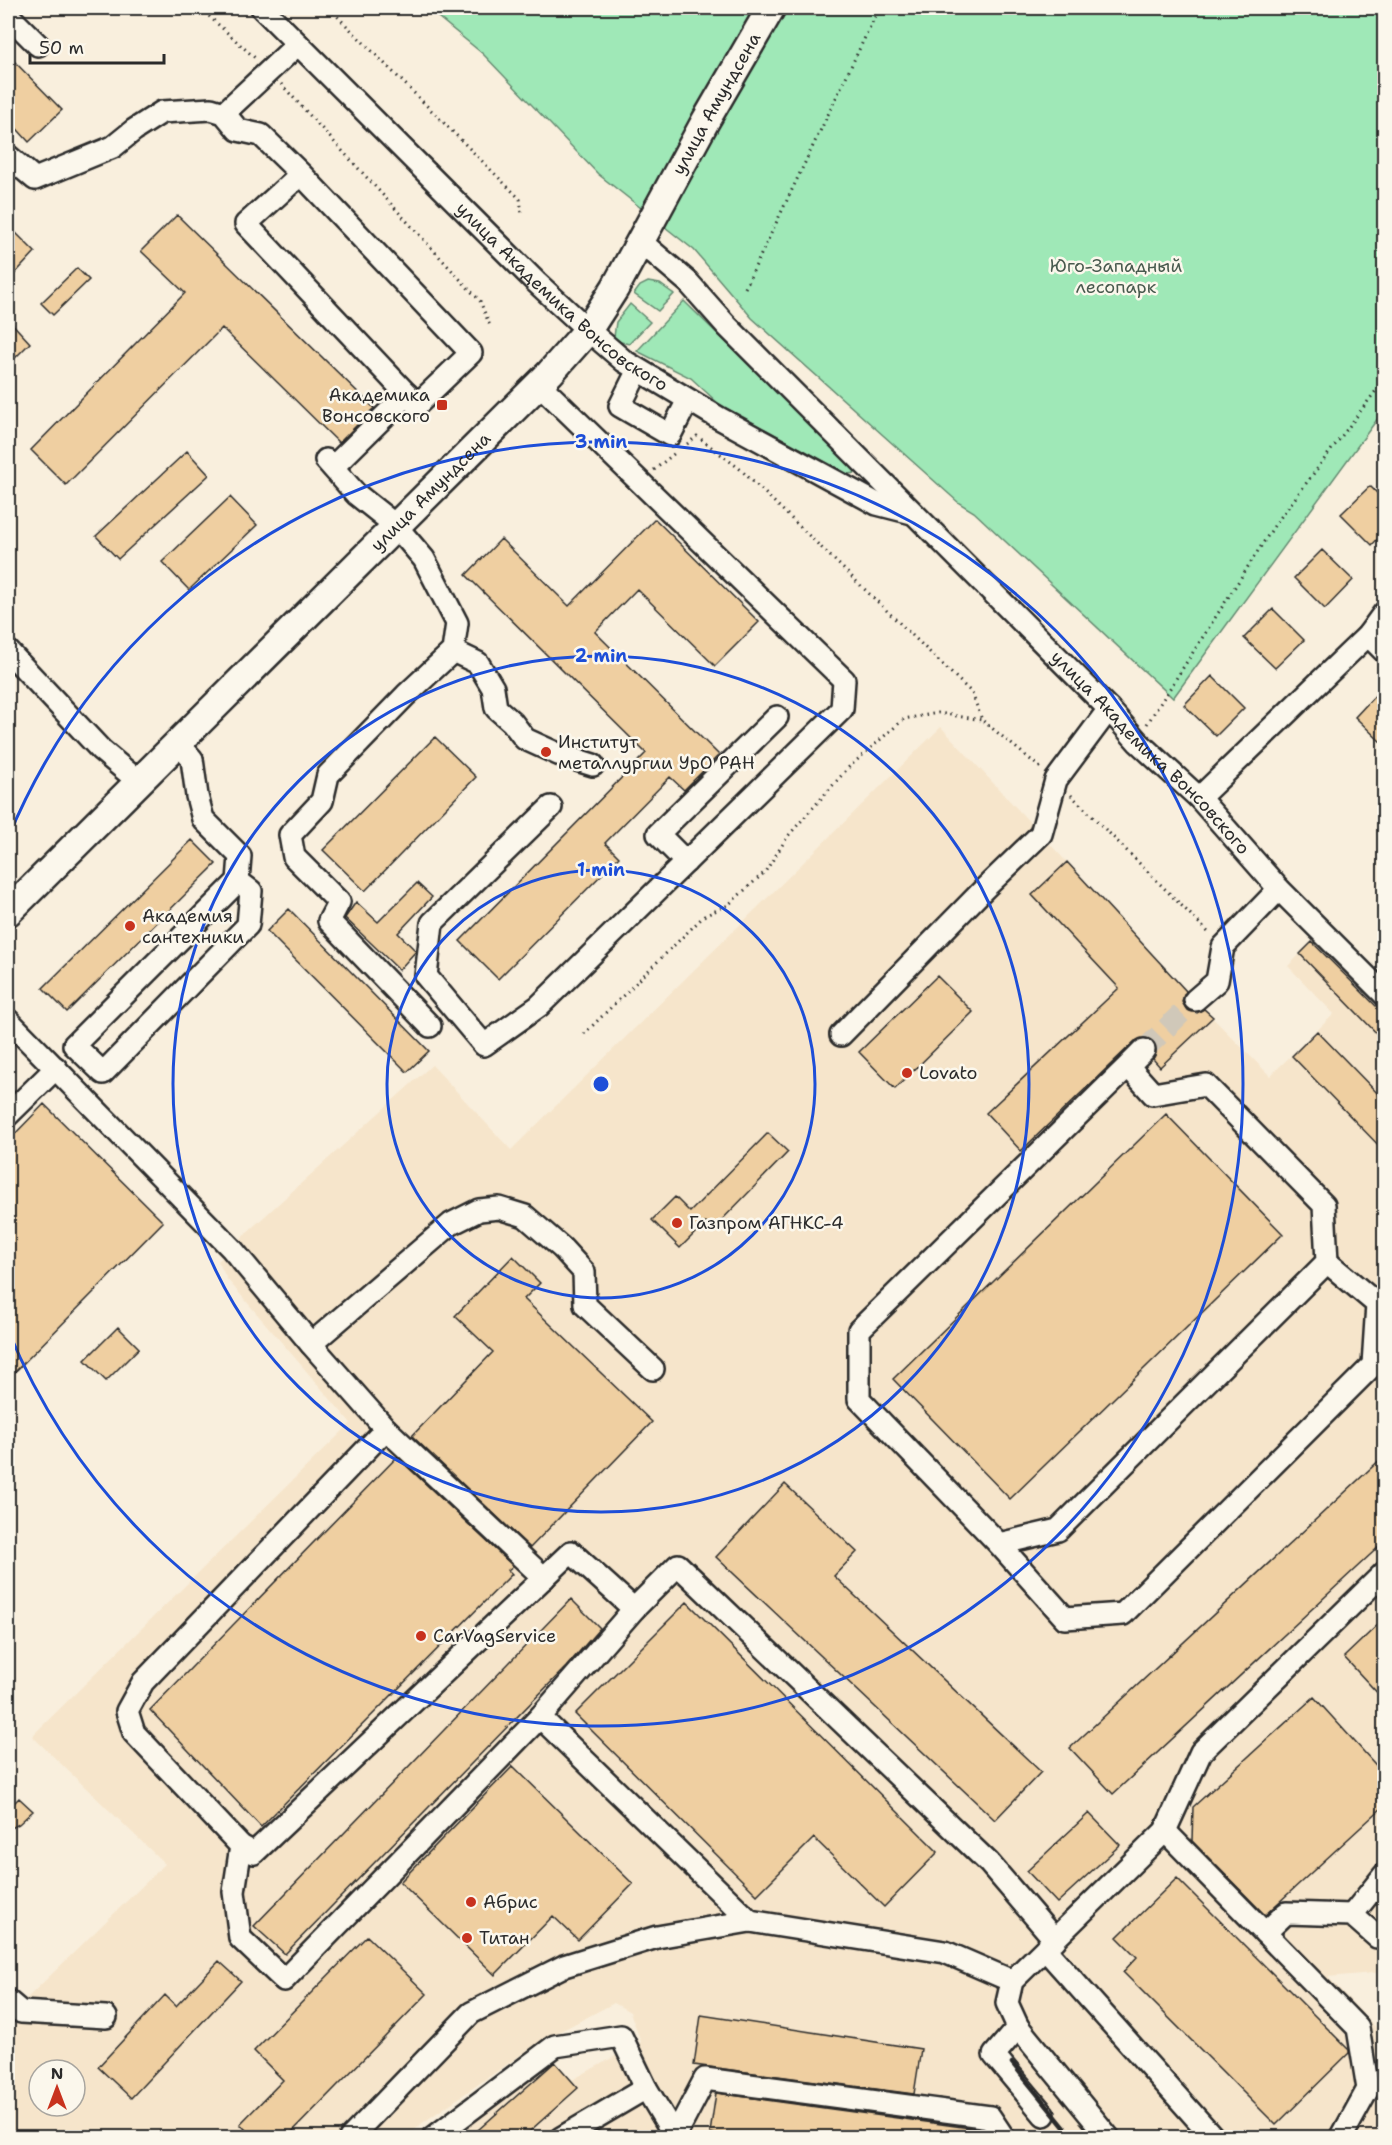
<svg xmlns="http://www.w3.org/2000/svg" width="1392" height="2145" viewBox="0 0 1392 2145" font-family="'Shantell Sans',sans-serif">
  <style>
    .built { fill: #f6e5cb; fill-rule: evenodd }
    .green { fill: #9fe8b7; stroke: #658a71; stroke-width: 1.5 }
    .building { fill: #efcfa1; stroke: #2b2b2b; stroke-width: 1.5 }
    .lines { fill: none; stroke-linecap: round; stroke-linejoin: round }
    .minor-tunnel { stroke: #d0c8b9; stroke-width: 21; stroke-dasharray: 21 10; stroke-linecap: butt }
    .minor-casing { stroke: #2b2b2b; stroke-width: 26 }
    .major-casing { stroke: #2b2b2b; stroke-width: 32 }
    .path { stroke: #2b2b2b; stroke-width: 3; stroke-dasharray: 1.5 4.5; stroke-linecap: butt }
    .minor { stroke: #fbf7ec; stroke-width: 21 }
    .major { stroke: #fbf7ec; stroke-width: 27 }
    .rail { stroke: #2b2b2b; stroke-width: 4.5 }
    .ring { fill: none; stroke: #1d4ed8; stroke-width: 3 }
    .poi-dot { fill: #c8321e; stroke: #fbf7ec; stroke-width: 2 }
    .labels { text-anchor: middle; stroke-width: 5; stroke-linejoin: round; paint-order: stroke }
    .street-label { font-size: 18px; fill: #2b2b2b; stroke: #fbf7ec }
    .park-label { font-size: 18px; fill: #485a4e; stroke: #fbf7ec }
    .poi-label { font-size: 18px; fill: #2b2b2b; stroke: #fbf7ec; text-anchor: start }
    .centre { fill: #1d4ed8; stroke: #fbf7ec; stroke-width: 3 }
    .ring-label { font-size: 18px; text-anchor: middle; font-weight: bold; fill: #1d4ed8; stroke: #fbf7ec; stroke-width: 5; stroke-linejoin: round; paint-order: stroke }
  </style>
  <rect width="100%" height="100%" fill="#f9efdd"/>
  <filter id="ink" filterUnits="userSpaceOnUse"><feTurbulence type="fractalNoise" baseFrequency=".0167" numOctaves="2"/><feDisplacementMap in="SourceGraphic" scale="12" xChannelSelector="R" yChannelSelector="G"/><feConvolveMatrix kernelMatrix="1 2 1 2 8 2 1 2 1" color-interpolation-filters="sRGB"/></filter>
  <g filter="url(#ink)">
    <path class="built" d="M 941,727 L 1195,1000 L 1270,1076 L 1334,1014 L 1288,966 L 1312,942 L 1384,1014 L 1384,1972 L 1328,1977 L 1384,2036 L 1384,2137 L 446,2137 L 549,2054 L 572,2080 L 641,2042 L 630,2012 L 614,2003 L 538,2043 L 421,2124 L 408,2137 L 8,2138 L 8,2016 L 102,2026 L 115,2008 L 21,2004 L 165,1864 L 32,1736 L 351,1423 L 227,1279 L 218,1261 L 232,1249 L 245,1234 L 432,1065 L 511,1150 ZM 39,2070 L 75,2070 L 75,2106 L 39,2106 Z"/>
    <path class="green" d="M 427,8 L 1384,8 L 1384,410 L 1173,698 L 974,512 L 959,503 L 752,318 L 694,250 L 598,174 L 483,54 Z
      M 648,282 L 660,284 L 674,294 L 658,311 L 634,294 L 640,286 Z
      M 684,301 L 854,468 L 855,473 L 848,474 L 720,405 L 691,378 L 637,351 Z
      M 630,304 L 650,322 L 629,344 L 621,342 L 614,337 L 616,322 Z"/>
    <path class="building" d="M 8,55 L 62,110 L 29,142 L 8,119 Z
      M 177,215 L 374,408 L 339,443 L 222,328 L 66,485 L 31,450 L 185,293 L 141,251 Z
      M 8,225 L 35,252 L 8,281 Z
      M 77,268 L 89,280 L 53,315 L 41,303 Z
      M 8,319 L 30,343 L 8,365 Z
      M 187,451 L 209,475 L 118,559 L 96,536 Z
      M 1370,486 L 1384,500 L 1384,532 L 1372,545 L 1341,514 Z
      M 230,497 L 257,525 L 189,590 L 162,562 Z
      M 655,519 L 759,622 L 715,666 L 637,589 L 595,632 L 719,755 L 684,790 L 670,777 L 605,843 L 619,857 L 498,979 L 460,941 L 646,753 L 466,575 L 501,539 L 569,606 Z
      M 1322,550 L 1353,580 L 1325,609 L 1294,578 Z
      M 1273,609 L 1304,640 L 1275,668 L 1244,638 Z
      M 1212,676 L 1244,708 L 1216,736 L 1184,705 Z
      M 1384,686 L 1384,745 L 1355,717 Z
      M 435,737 L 476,777 L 365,891 L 323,850 Z
      M 192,840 L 216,864 L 67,1012 L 43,988 Z
      M 1067,862 L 1186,991 L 1182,1002 L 1186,1009 L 1197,1013 L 1204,1009 L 1213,1017 L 1160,1067 L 1153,1059 L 1156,1053 L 1153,1041 L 1147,1038 L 1135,1041 L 1021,1151 L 986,1113 L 1119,988 L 1032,895 Z
      M 417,883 L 432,897 L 398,933 L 416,951 L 399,970 L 345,918 L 356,902 L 378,922 Z
      M 289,909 L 429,1051 L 407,1072 L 267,931 Z
      M 1312,942 L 1384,1014 L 1384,1041 L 1300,954 Z
      M 937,976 L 973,1012 L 895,1089 L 859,1052 Z
      M 1317,1031 L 1384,1100 L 1384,1151 L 1292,1056 Z
      M 44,1104 L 163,1222 L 8,1379 L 8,1141 Z
      M 1166,1114 L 1283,1234 L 1010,1499 L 893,1379 Z
      M 768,1133 L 788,1152 L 713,1229 L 706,1222 L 680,1248 L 652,1220 L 675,1197 L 690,1212 Z
      M 513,1256 L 540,1283 L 524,1299 L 652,1422 L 530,1548 L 412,1436 L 493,1352 L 455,1316 Z
      M 118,1327 L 139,1348 L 106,1381 L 85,1360 Z
      M 1384,1456 L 1384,1542 L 1113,1794 L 1070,1748 Z
      M 397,1457 L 513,1566 L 508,1570 L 512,1574 L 261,1827 L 150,1710 Z
      M 785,1484 L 857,1552 L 834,1576 L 1041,1772 L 995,1820 L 716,1557 Z
      M 571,1599 L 600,1628 L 566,1667 L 285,1954 L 254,1926 Z
      M 687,1602 L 938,1852 L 884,1907 L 814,1838 L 757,1895 L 575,1714 Z
      M 1384,1619 L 1384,1700 L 1344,1657 Z
      M 1314,1697 L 1384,1774 L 1384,1806 L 1265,1915 L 1192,1841 L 1193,1807 Z
      M 513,1766 L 633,1884 L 578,1940 L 553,1916 L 495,1975 L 400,1882 Z
      M 19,1798 L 33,1811 L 19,1824 L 8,1830 L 8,1809 Z
      M 1089,1813 L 1120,1845 L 1057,1903 L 1027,1871 Z
      M 1177,1878 L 1349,2050 L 1349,2053 L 1276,2125 L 1123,1972 L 1137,1957 L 1117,1937 Z
      M 367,1936 L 427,1994 L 286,2138 L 254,2138 L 240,2124 L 283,2080 L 254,2051 Z
      M 219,1961 L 241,1981 L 131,2098 L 98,2067 L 165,1995 L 176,2006 Z
      M 701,2015 L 921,2049 L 914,2094 L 694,2065 Z
      M 555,2062 L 578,2088 L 522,2138 L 469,2138 Z
      M 716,2093 L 977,2129 L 976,2138 L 739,2138 L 710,2133 Z"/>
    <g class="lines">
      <path class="minor-tunnel" d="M 1144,1050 L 1195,1000"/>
      <defs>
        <g id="minor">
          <path id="s1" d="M 262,8 L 536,282 L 588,330 L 624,361 L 719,418 L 877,504 L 912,513"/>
          <path d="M 8,15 L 38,45"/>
          <path d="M 224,113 L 298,44"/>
          <path d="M 8,156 L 35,179 L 113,147 L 134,130 L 162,112 L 211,109 L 224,113 L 238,130 L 261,135 L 301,174 L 471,353 L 417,405 L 246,224 L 301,174"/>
          <path id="s2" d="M 640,241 L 688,282 L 727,326 L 1109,709 L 1138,742 L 1199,798 L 1279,889 L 1384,994"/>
          <path d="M 638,370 L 620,406 L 670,435 L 688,400"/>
          <path d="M 538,383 L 844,680 L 842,709 L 539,1006 L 484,1045 L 426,976 L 432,923 L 551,807"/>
          <path d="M 326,460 L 356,494 L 395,525 L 424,559 L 457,623 L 453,651 L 406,695 L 328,775 L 322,801 L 290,835 L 294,857 L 339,902 L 329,921 L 430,1026"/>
          <path d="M 333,467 L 407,394"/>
          <path d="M 1368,635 L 1384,651"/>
          <path d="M 8,651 L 101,750 L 138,781"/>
          <path d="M 453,651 L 478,663 L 493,688 L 496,708 L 512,722 L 525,739 L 558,754 L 593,765"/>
          <path d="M 177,742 L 192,759 L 197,796 L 203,819 L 240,856 L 238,881 L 74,1045 L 103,1073 L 248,925 L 251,891 L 238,881"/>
          <path d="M 1199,798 L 1368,635 L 1384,613"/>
          <path d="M 686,862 L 658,834 L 777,717"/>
          <path d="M 1195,1000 L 1217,981 L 1223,947 L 1279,889"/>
          <path d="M 8,1020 L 232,1249 L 311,1344 L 386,1429 L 544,1578"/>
          <path d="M 841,1035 L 985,888 L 1041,834 L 1056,780 L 1109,709"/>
          <path d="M 1128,1066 L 1153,1094 L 1206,1085 L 1324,1205 L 1327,1262 L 1058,1530 L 999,1544 L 859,1399 L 859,1330 L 1128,1066 L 1144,1050"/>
          <path d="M 8,1115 L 56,1068"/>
          <path d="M 311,1344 L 451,1224 L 479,1210 L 499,1208 L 525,1216 L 562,1248 L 584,1272 L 585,1305 L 653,1369"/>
          <path d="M 386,1429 L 143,1682 L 127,1711 L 134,1733 L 241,1846 L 254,1853 L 571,1552 L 634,1609"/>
          <path d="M 999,1544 L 1065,1618 L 1123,1614 L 1373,1365 L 1377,1304 L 1327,1262"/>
          <path d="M 540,1717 L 750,1921"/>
          <path d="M 1165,1831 L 1358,2028 L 1368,2089 L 1341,2138"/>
          <path d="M 241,1846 L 234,1892 L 240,1938 L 284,1980 L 540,1717 L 634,1609 L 678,1565 L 989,1863 L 1055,1940"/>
          <path d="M 1352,1915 L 1384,1875"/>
          <path d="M 1265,1933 L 1286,1913 L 1352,1915 L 1377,1937 L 1384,1931"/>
          <path d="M 1045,1949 L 1214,2138"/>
          <path d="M 8,2001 L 21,2012 L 106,2017"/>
          <path d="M 1018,2027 L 994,2055 L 1044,2115"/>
          <path d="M 350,2138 L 471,2013 L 564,1966 L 657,1937 L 750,1921 L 945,1952 L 1012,1981"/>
          <path d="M 433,2138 L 555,2046 L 621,2036 L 646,2088 L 676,2138"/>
          <path d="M 561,2138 L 646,2088"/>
          <path d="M 674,2138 L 705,2079 L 990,2117 L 1004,2138"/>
          <path d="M 1109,2138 L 1018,2027 L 1007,2003 L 1012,1981 L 1165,1831 L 1201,1752 L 1384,1573"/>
        </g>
        <g id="major">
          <path id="s3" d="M 8,912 L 550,373 L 588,330 L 615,288 L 706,120 L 771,8"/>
        </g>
      </defs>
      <use href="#minor" class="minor-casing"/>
      <use href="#major" class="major-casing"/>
      <path class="path" d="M 200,8 L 255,58
        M 329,8 L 520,199 L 522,214
        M 281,84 L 480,301 L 490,326
        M 745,288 L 879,8
        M 687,444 L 697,436 L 740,469 L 972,693 L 982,720 L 1042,769
        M 654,470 L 675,453
        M 1147,724 L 1274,526 L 1384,380
        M 1071,795 L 1211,935
        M 584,1034 L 704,916 L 728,905 L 765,872 L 788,836 L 849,767 L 904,719 L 938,713 L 982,720"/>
      <use href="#minor" class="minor"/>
      <use href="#major" class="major"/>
      <path class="rail" d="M 1012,2063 L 1073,2138"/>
    </g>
  </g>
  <g class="ring">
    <circle cx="601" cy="1084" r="214"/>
    <circle cx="601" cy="1084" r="428"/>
    <path d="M8 838A642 642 0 1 1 8 1330"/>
  </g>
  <g class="poi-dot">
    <rect x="436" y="399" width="12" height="12" rx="3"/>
    <circle cx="546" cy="752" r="6"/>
    <circle cx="130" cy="926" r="6"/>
    <circle cx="907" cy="1073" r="6"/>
    <circle cx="677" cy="1223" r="6"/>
    <circle cx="421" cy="1636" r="6"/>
    <circle cx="471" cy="1902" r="6"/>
    <circle cx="467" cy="1938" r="6"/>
  </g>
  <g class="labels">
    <g class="street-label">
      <text dy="6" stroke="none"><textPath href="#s3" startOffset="1082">улица Амундсена</textPath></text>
      <text dy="6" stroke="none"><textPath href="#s1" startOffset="417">улица Академика Вонсовского</textPath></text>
      <text dy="6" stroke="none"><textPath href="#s3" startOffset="596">улица Амундсена</textPath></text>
      <text dy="6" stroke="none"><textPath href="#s2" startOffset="723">улица Академика Вонсовского</textPath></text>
    </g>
    <g class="park-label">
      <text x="1116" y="272">Юго-Западный<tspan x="1116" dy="21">лесопарк</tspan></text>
    </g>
    <g class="poi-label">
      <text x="430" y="401" text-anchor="end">Академика<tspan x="430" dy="21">Вонсовского</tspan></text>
      <text x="558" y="748">Институт<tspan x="558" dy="21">металлургии УрО РАН</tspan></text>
      <text x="142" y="922">Академия<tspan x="142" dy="21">сантехники</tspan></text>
      <text x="919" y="1079">Lovato</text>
      <text x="689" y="1229">Газпром АГНКС-4</text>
      <text x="433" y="1642">CarVagService</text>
      <text x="483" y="1908">Абрис</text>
      <text x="479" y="1944">Титан</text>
    </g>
  </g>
  <circle cx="601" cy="1084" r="9" class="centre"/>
  <g class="ring-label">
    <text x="601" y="448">3 min</text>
    <text x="601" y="662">2 min</text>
    <text x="601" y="876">1 min</text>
  </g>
  <rect width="1392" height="2145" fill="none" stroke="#fbf7ec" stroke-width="30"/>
  <rect x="15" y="15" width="1362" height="2115" fill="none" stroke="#2b2b2b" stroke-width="2" filter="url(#ink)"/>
  <g transform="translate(57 2088)"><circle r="28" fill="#fbf7ec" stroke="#a8a59f" stroke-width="1.5"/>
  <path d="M0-4.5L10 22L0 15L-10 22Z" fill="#c8321e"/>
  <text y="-9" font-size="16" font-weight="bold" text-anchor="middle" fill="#2b2b2b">N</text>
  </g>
  <path d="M30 54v9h134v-9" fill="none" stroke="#2b2b2b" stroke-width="3"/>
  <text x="39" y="54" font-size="18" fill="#2b2b2b" stroke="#fbf7ec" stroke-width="4.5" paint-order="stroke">50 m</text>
</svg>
